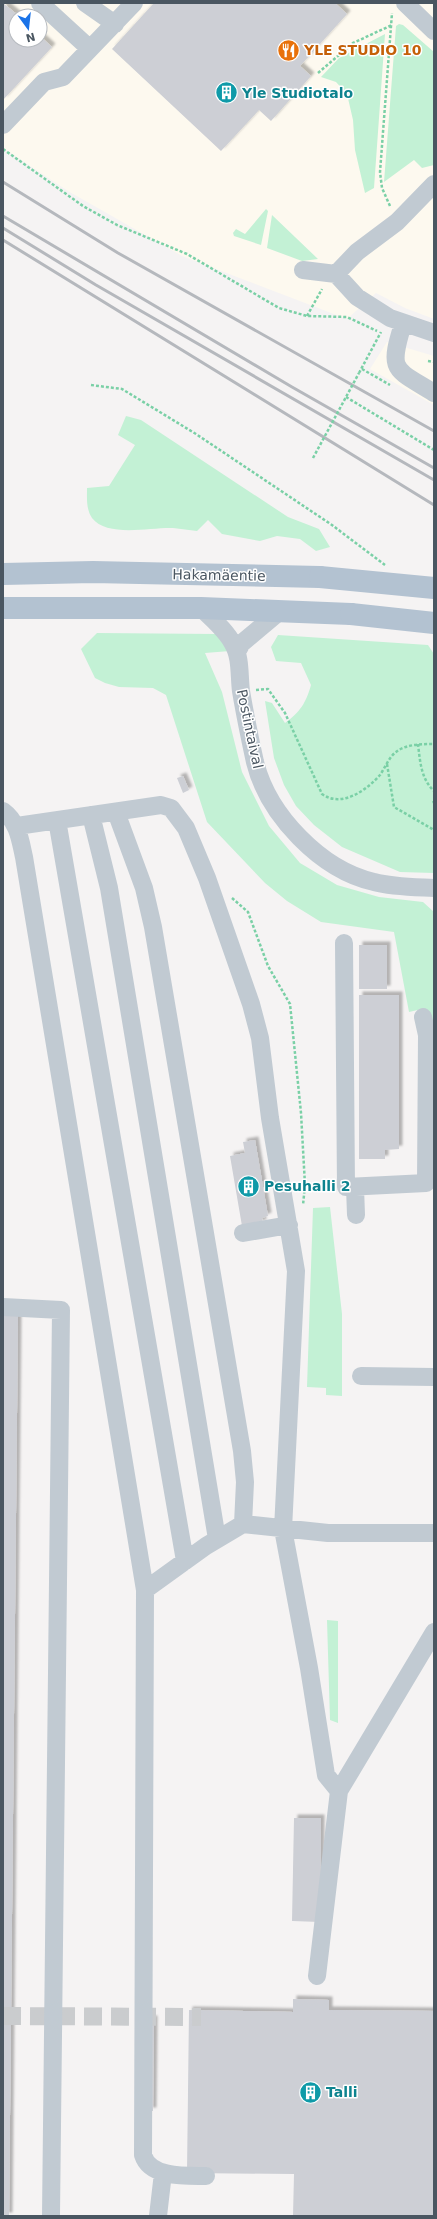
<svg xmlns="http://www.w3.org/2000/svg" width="437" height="2219" viewBox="0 0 437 2219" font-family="'DejaVu Sans',sans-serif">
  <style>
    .commercial { fill: #fdf9ef; fill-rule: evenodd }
    .green { fill: #c3f1d5 }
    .building { fill: #cdcfd5; filter: url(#shadow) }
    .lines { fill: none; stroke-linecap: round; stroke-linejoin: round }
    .minor-tunnel { stroke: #caccce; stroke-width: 18; stroke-dasharray: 18 9; stroke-linecap: butt }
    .path { stroke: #7ad0a6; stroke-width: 2.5; stroke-dasharray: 3 2; stroke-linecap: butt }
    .minor { stroke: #c1cad2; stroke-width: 18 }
    .major { stroke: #b3c2d1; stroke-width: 22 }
    .rail { stroke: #b5b8bd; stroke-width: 3 }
    .path-bridge { stroke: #7ad0a6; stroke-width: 2.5; stroke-dasharray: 3 2; stroke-linecap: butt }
    .major-bridge { stroke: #b3c2d1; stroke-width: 22 }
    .labels { text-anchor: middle; stroke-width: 3; stroke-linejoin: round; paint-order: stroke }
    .food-label { font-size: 14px; font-weight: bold; fill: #c56008; stroke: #fff; text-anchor: start }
    .culture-label { font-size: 14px; font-weight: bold; fill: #0d838f; stroke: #fff; text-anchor: start }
    .street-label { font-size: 14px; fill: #4a5661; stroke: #fff }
  </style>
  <defs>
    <filter id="shadow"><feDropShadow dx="3.5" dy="-3.5" stdDeviation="1" flood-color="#0004"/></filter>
  </defs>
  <rect width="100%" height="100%" fill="#f5f3f3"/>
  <path class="commercial" d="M 3,3 L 434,3 L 434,319 L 405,308 L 376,293 L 347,319 L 182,256 L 68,191 L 3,148 ZM 16,16 L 40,16 L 40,40 L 16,40 Z
    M 387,342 L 434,356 L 434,405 L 370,369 Z"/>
  <path class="green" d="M 399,24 L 403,25 L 434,52 L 434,165 L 422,168 L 414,160 L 384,182 L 396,26 Z
    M 385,34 L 374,188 L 365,193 L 355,150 L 353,120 L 347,94 L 336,82 L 321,77 L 339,58 Z
    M 266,209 L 268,211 L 261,245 L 234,236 L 233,233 L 236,229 L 245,234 Z
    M 272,215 L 318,259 L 302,261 L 267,248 Z
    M 126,416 L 141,420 L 288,517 L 319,529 L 330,547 L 316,551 L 300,539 L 277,536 L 260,541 L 222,534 L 208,520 L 197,531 C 189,530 181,529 173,528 C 151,527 107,538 92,518 C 86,509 87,498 87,488 L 109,486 L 135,445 L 118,435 Z
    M 97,633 L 217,634 L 230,651 L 205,653 L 222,692 L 242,772 L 269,826 L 300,863 L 337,885 L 379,897 L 423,902 L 434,912 L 434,1024 L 422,1009 L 409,1012 L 394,932 L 321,922 L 287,901 L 265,883 L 207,822 L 166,695 L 153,688 L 119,687 L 105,683 L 95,678 L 81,649 Z
    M 278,635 L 428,645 L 434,654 L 434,873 L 400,872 L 342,847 L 314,825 L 296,806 L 284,785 L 274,758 L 265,701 L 272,703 L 285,723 C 300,712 306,703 311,685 L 301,663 L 276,661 L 271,647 Z
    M 330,1207 L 342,1314 L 342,1396 L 326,1395 L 326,1388 L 307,1387 L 313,1208 Z
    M 327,1620 L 338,1621 L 338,1723 L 330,1720 Z"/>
  <path class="building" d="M 3,3 L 19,16 L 16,16 L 16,40 L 40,40 L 40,36 L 52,47 L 3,100 Z
    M 154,3 L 335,3 L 347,14 L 300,66 L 311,76 L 271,121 L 259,110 L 221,151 L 112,49 Z
    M 183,776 L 189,790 L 183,793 L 177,778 Z
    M 359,945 L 387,945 L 387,989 L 359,989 Z
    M 359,995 L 399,995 L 399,1149 L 385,1150 L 385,1159 L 359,1159 Z
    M 255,1140 L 268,1216 L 262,1218 L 263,1223 L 242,1226 L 230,1156 L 245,1153 L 243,1142 Z
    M 3,1314 L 18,1314 L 9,2216 L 3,2216 Z
    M 294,1818 L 321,1818 L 320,1922 L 292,1921 Z
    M 293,1999 L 329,2000 L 329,2010 L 434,2011 L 434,2216 L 293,2216 L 294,2174 L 187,2173 L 189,2010 L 293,2012 Z
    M 147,2019 L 154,2019 L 153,2111 L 146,2111 Z"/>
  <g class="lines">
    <path class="minor-tunnel" d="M 3,2016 L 201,2017"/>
    <path class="path" d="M 318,73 L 353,43 L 392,25
      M 3,149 L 83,206 L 117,225 L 187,254 L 279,308 L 307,316 L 347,317 L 377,331
      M 390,206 L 382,188 L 380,172 L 392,13
      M 307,316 L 322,289
      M 428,361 L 434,362
      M 362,369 L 390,385
      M 359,373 L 381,332
      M 91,385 L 122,389 L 196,434 L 332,525 L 385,565
      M 346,397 L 434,450
      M 256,690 L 268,689 L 285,713 L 322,794 C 341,808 366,791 380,775 C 385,768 389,757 396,752 C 406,744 422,744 434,744
      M 418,744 C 420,761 421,779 434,791
      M 387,764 L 394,807 L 434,830
      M 433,801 L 434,803
      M 232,898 L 248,912 L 268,966 L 290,1004 L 301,1113 L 305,1185 L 303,1205"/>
    <path class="minor" d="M 40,3 L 89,48
      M 85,3 L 115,24
      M 405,3 L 434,31
      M 3,125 L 44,82 L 63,77 L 134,3
      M 303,270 L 336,274 L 357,252 L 397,222 L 434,184
      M 336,274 L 357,297 L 390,318 L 434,333
      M 403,324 C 388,372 394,368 434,393
      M 201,608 C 212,619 226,630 233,644 C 241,657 239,676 241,691 C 245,715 250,739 255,762 C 268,815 321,870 374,882 C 393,887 414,887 434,888
      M 237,652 L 242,643 L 280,611
      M 3,811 C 18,822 20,839 24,857 L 145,1590 L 143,2155 C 150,2178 186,2176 206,2176
      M 116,812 L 144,888 L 153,927 L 242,1451 L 245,1482 L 243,1524
      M 91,815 L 109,888 L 217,1539
      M 57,820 L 185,1561
      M 17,826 L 161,805 L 171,808 L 186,828 L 207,878 L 251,1004 L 260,1038 L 270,1118 L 296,1271 L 283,1529 L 309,1668 L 326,1775 L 339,1791
      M 344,943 L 346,1187 L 426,1183 L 427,1035 L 423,1017
      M 355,1187 L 356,1215
      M 243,1233 L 289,1225
      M 3,1307 L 61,1310 L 51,2216
      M 361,1376 L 434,1377
      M 145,1590 L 206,1546 L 243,1524 L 328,1533 L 434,1533
      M 317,1976 L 339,1791 L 434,1632
      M 158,2216 L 163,2173"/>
    <path class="major" d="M 3,574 L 93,572 L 320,577
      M 3,608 L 201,608 L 351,614"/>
    <path class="rail" d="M 3,182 L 118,253 L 434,431
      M 3,216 L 292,387 L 434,468
      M 3,228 L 96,285 L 434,480
      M 3,240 L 434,505"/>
    <path class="path-bridge" d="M 313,458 L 359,373"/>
    <path class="major-bridge" d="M 320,577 L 434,588
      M 351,614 L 434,623"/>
  </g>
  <defs>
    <symbol id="restaurant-disc" viewBox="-11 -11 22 22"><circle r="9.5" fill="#e8710a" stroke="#fff"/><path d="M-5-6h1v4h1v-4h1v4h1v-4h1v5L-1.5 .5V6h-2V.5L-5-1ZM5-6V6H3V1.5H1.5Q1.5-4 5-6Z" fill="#fff"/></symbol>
    <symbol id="building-disc" viewBox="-11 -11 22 22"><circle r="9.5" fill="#0f9aa8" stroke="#fff"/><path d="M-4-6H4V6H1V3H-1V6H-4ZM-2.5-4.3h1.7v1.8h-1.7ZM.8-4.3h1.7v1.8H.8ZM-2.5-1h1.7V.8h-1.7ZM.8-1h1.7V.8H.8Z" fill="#fff"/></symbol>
  </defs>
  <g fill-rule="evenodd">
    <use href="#restaurant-disc" x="276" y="38" width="25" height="25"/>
    <use href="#building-disc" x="214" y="80" width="25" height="25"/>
    <use href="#building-disc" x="236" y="1174" width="25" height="25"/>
    <use href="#building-disc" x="298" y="2080" width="25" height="25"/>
  </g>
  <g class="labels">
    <g class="food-label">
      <text x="304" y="55">YLE STUDIO 10</text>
    </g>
    <g class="culture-label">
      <text x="242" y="98">Yle Studiotalo</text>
      <text x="264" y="1191">Pesuhalli 2</text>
      <text x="326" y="2097">Talli</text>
    </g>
    <g class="street-label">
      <text transform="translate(219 575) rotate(1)" y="5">Hakamäentie</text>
      <text transform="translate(250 729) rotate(78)" y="5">Postintaival</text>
    </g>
  </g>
  <rect width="437" height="2219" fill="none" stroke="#4a5661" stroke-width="8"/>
  <g transform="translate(28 28) rotate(165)"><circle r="19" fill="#ffffff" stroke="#b7bbc0"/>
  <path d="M0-3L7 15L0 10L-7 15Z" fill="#1a73e8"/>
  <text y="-6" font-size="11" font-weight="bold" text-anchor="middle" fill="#4a5661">N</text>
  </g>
</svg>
